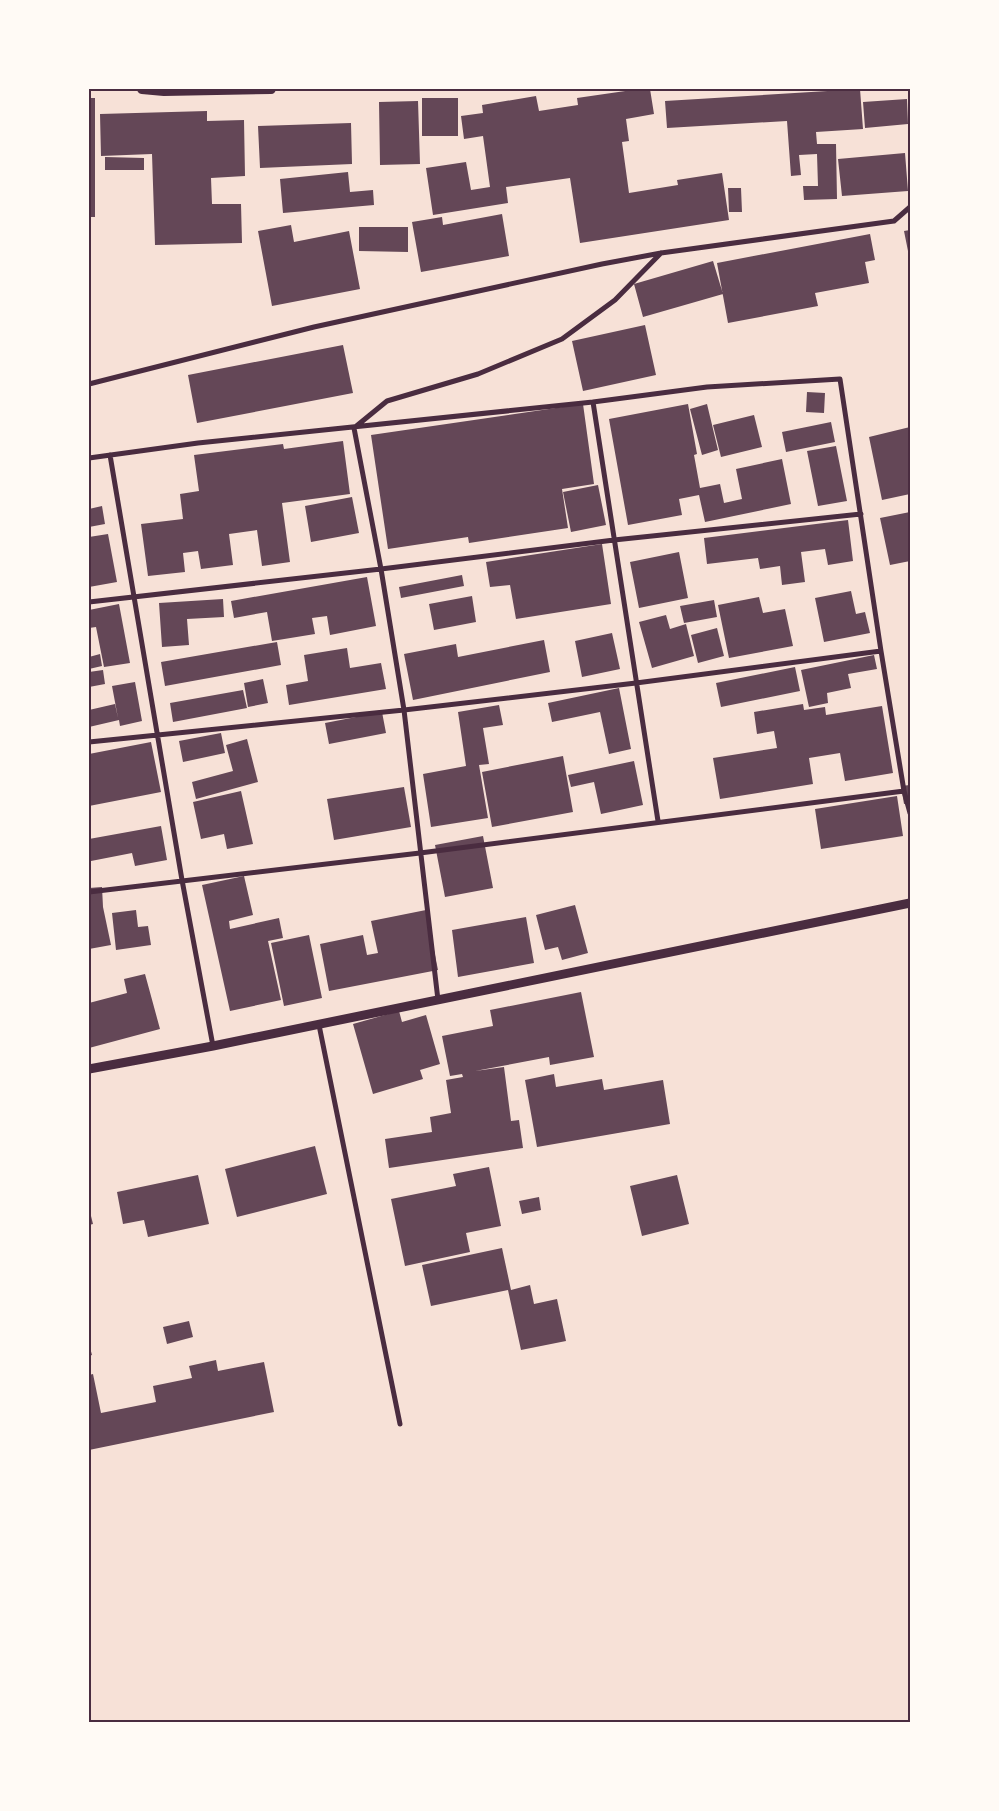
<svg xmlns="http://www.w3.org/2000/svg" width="999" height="1811" viewBox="0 0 999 1811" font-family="'Varela Round',sans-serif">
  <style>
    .building { fill: #644757 }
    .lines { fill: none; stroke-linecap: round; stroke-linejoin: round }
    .minor { stroke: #4a2c40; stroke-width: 5 }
    .tertiary { stroke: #4a2c40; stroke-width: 9 }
    .secondary { stroke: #4a2c40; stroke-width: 10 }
    .neatline { fill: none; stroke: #4a2c40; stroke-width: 2 }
  </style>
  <rect width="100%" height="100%" fill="#f7e1d7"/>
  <path class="building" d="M 639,89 L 650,89 L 654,114 L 626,119 L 629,141 L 622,142 L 629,193 L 678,185 L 677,180 L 722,173 L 729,220 L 580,243 L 570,178 L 506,187 L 508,203 L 433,215 L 426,168 L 466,162 L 471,190 L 490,187 L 483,136 L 464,139 L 461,116 L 483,113 L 482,105 L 536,96 L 539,111 L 578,105 L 577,98 Z
    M 860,89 L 863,129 L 816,132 L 817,144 L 836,144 L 837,199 L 804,200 L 803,186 L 818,186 L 817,154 L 799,155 L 801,175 L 791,176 L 787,121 L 667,128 L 665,101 Z
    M 89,98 L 95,98 L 95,217 L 89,217 Z
    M 422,98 L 458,98 L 458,136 L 422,136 Z
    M 907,99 L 908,124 L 865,128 L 863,102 Z
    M 418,101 L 420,164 L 380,165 L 379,102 Z
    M 207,111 L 207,121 L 244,120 L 245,176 L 211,178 L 212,204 L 241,204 L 242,243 L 155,245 L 152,154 L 101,156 L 100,114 Z
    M 351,123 L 352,164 L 260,168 L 258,126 Z
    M 905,153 L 908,191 L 842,196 L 838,159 Z
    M 105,157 L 144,158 L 144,170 L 105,170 Z
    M 348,172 L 350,192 L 373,190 L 374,205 L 283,213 L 280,179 Z
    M 728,188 L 741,188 L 742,212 L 729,212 Z
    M 502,214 L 509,256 L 421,272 L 412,222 L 442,217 L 443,225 Z
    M 291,225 L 294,242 L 349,231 L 360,289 L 272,306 L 258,231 Z
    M 359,227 L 408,227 L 408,252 L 359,251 Z
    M 910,230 L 910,256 L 909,256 L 904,231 Z
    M 870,234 L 875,260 L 865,262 L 869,283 L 815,293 L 818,306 L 728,323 L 717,263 Z
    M 713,261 L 723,294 L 643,317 L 634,284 Z
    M 645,325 L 656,375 L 583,391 L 572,341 Z
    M 343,345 L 353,393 L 197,423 L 188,375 Z
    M 807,392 L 825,393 L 824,413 L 806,412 Z
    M 583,404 L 594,484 L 562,489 L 568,528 L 469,543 L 468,537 L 388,549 L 371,435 Z
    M 688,404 L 697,454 L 694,455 L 700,488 L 720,484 L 724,503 L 742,499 L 736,469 L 782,459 L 791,504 L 705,522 L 699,495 L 679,499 L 682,515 L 628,525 L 609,419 Z
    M 707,404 L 718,450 L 702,455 L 690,409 Z
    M 754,415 L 762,447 L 721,457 L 713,425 Z
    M 831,422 L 835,442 L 786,452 L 782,432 Z
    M 910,427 L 910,494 L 882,500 L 869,437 Z
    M 343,441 L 350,494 L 282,503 L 290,562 L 262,566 L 257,530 L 229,534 L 233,565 L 201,569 L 198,551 L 183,553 L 185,572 L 148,576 L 141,524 L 183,519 L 180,494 L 199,491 L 194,455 L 283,444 L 284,449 Z
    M 836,446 L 847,501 L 818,506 L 807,451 Z
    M 598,485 L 606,525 L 571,532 L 563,492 Z
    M 352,497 L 359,533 L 311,542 L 305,506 Z
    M 102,506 L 105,524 L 89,527 L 89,509 Z
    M 910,512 L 910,561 L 890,565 L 880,518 Z
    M 848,520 L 853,561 L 828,565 L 825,549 L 801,552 L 805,582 L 782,585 L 780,566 L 760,569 L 758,558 L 707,564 L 704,538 Z
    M 108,534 L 117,582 L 89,587 L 89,537 Z
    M 602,544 L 611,604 L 516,619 L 510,585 L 490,587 L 486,562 Z
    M 679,552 L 688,598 L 639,608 L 630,562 Z
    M 462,575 L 464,586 L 401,598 L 399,587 Z
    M 367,577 L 376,626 L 330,635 L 327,616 L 312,618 L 315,634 L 272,641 L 267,612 L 234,618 L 231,601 Z
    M 851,591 L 856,614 L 865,612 L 870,633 L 824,642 L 815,598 Z
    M 472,596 L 476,622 L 434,630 L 429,604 Z
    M 759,597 L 763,613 L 785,609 L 793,646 L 729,658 L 718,605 Z
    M 223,599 L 224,617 L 187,619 L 189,645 L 162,647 L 159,603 Z
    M 714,600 L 717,617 L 684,623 L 680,606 Z
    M 119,604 L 130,663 L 104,667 L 96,627 L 89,628 L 89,610 Z
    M 666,615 L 670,629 L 686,624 L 694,656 L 652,668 L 639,622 Z
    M 717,628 L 724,656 L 698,663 L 691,635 Z
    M 612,633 L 620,669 L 582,677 L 575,641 Z
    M 544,640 L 550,672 L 413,700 L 404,654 L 456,644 L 458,657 Z
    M 277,642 L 281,665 L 165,686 L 161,662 Z
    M 347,648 L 350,668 L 381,663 L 386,689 L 289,705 L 286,685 L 308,681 L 304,655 Z
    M 100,654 L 102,666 L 89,669 L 89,657 Z
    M 874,655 L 877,669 L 848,674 L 851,688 L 827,693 L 828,703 L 809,707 L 801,670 Z
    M 795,667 L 800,691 L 721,707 L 716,683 Z
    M 103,670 L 105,684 L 89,687 L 89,672 Z
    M 263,679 L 268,703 L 248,707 L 244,683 Z
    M 135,682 L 142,721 L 120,726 L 119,720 L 89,727 L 89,710 L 115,704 L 118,718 L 112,686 Z
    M 619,688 L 631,749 L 609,754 L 600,712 L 552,722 L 548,703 Z
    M 243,690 L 247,708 L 173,722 L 170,703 Z
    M 803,704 L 804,710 L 825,707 L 826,715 L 882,706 L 893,773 L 845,781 L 840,753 L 809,758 L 813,784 L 720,799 L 713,758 L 777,748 L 774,731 L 757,734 L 754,712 Z
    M 499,705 L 503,725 L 483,728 L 489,764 L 479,765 L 488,818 L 431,827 L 423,774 L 466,766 L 458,712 Z
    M 382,712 L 386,733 L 329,744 L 325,723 Z
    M 221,733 L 225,753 L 183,762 L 179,741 Z
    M 247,739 L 258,782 L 196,799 L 192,782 L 233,771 L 226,745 Z
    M 151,742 L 161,792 L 89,806 L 89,754 Z
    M 563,756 L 573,812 L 492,827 L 482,772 Z
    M 634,761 L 643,805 L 601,814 L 594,782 L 571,787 L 568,775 Z
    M 910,785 L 910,803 L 904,804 L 901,786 Z
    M 404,787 L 411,827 L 334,840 L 327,799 Z
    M 241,791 L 253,844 L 227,849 L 224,834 L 201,839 L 193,802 Z
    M 897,796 L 903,836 L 821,849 L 815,809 Z
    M 161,826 L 167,860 L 135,866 L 132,853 L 91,861 L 89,839 Z
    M 483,836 L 493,888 L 445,897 L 435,845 Z
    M 244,876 L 253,915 L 229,921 L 230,929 L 279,918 L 283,938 L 268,941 L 281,1000 L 230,1011 L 202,885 Z
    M 102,887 L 103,907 L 111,945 L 89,949 L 89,888 Z
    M 575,905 L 588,953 L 562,960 L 558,947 L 545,950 L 536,915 Z
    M 136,910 L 138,927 L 148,926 L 151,945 L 116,950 L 112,913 Z
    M 426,910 L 438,970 L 329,991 L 320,944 L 363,935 L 367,955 L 378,953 L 371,921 Z
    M 526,917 L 534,963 L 458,977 L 452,930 Z
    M 309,935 L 322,998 L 284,1006 L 271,943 Z
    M 145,974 L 160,1029 L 89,1048 L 89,1003 L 127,993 L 124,979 Z
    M 581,992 L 594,1057 L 550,1065 L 549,1057 L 475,1071 L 504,1067 L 511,1121 L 519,1120 L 523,1148 L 389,1168 L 385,1139 L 432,1132 L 430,1117 L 451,1113 L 446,1080 L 463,1077 L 462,1074 L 450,1076 L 442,1036 L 493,1026 L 490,1010 Z
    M 399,1011 L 402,1022 L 426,1015 L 440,1064 L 420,1070 L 423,1079 L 373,1094 L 353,1024 Z
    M 554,1074 L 556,1087 L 602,1079 L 604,1090 L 663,1080 L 670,1124 L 537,1147 L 525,1080 Z
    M 315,1146 L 327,1194 L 237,1217 L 225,1169 Z
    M 489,1167 L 501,1226 L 466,1233 L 470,1252 L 405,1266 L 391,1199 L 456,1186 L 453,1174 Z
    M 198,1175 L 209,1224 L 148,1237 L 144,1220 L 123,1224 L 117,1192 Z
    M 677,1175 L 689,1224 L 642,1236 L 630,1186 Z
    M 539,1197 L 541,1210 L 522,1214 L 519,1201 Z
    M 89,1208 L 93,1224 L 89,1225 Z
    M 502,1248 L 511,1290 L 530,1285 L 534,1304 L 557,1299 L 566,1341 L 521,1350 L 508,1290 L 431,1306 L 422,1265 Z
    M 189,1321 L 193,1337 L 167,1344 L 163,1327 Z
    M 89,1344 L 92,1355 L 89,1356 Z
    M 216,1360 L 218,1371 L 264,1362 L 274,1412 L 89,1450 L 89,1375 L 93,1374 L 101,1413 L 156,1402 L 153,1386 L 192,1378 L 189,1366 Z"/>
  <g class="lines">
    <path class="minor" d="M 89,384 L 314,327 L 602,264 L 661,253 L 894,221 L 910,207
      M 593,402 L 658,821
      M 110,455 L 182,880 L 213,1046
      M 89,458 L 198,443 L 593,402 L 707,387 L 840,379 L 881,651 L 904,791 L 910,813
      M 89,602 L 381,569 L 614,540 L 861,514
      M 89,742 L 404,710 L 636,683 L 881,651
      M 89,892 L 420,853 L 904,791
      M 438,1000 L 404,710 L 381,569 L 354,428 L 387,401 L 478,374 L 562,339 L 615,300 L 661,253
      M 319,1025 L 400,1424"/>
    <path class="tertiary" d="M 89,1069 L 213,1046 L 910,903"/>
    <path class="secondary" d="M 142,89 L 164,91 L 271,89"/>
  </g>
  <rect width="999" height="1811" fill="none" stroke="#fffaf5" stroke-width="180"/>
  <rect x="90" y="90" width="819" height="1631" class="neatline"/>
</svg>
